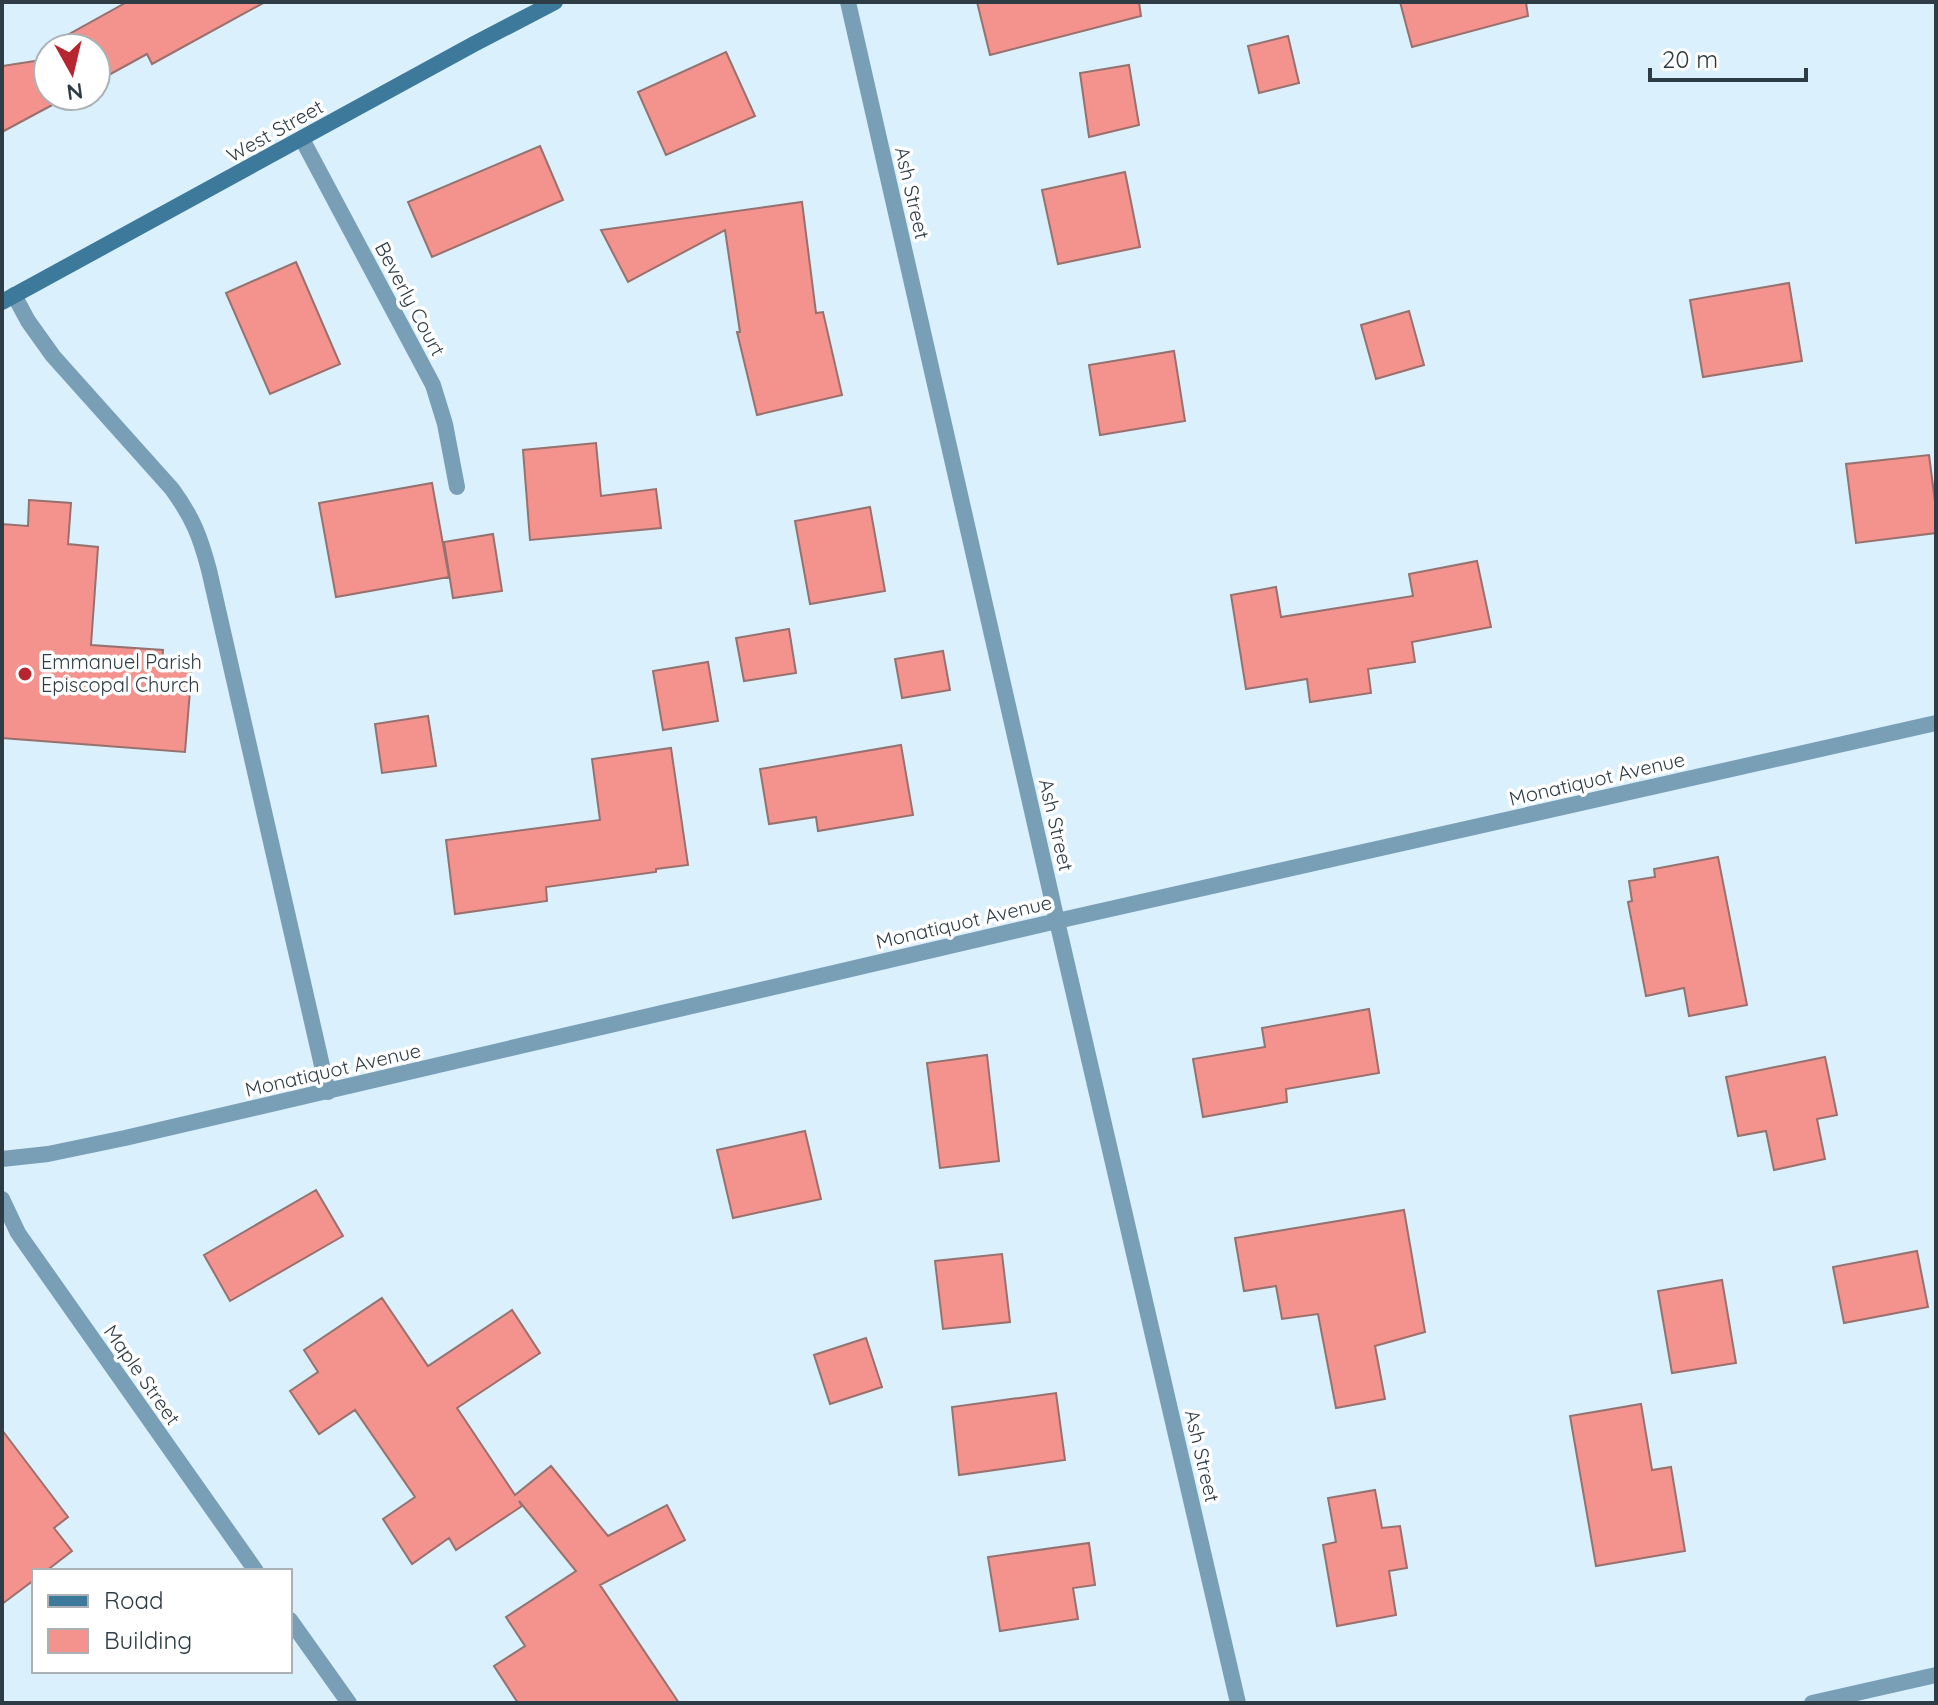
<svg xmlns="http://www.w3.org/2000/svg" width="1938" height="1705" viewBox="0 0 1938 1705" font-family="Quicksand,sans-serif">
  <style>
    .building { fill: #f4928d; stroke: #97716e; stroke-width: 2 }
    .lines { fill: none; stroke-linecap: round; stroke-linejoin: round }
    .lane { stroke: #799fb6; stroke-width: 16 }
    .street { stroke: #799fb6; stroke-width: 16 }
    .secondary { stroke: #3d799a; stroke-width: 16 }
    .poi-dot { fill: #b62530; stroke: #fff; stroke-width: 3 }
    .labels { text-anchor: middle; stroke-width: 7; stroke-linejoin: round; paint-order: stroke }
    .street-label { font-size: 20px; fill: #2d3c45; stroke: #fff }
    .poi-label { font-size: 20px; fill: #2d3c45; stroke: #fff; text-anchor: start }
  </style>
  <rect width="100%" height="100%" fill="#daf0fd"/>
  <path class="building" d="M 127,2 L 265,2 L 152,64 L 147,54 L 96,82 L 96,48 L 58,48 L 55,42 Z
    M 977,2 L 1139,2 L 1141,16 L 990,55 Z
    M 1400,2 L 1526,2 L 1528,16 L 1412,47 Z
    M 1288,36 L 1299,83 L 1259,93 L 1248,46 Z
    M 726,52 L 755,116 L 666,155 L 638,92 Z
    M 48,59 L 48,96 L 69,96 L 2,132 L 2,66 Z
    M 1129,65 L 1139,125 L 1089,137 L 1080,73 Z
    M 540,146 L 563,200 L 432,257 L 408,202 Z
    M 1125,172 L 1140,247 L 1058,264 L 1042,190 Z
    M 802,202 L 816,313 L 823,312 L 842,395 L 757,415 L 737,332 L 740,332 L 725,230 L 628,282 L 601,230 Z
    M 296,262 L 340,364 L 270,394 L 226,293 Z
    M 1789,283 L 1802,361 L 1703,377 L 1690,300 Z
    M 1409,311 L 1424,365 L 1376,379 L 1361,325 Z
    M 1174,351 L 1185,421 L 1100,435 L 1089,365 Z
    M 596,443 L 601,496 L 656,489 L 661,528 L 530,540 L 523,450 Z
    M 1929,455 L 1936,509 L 1936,533 L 1856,543 L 1846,464 Z
    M 432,483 L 449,577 L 336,597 L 319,503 Z
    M 29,500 L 71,503 L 68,544 L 98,547 L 91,645 L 163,650 L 162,665 L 192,666 L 185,752 L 2,738 L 2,524 L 28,526 Z
    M 870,507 L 885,591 L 810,604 L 795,521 Z
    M 493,534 L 502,591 L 453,598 L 444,542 Z
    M 1477,561 L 1491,627 L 1412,642 L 1415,662 L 1368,669 L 1371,693 L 1310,702 L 1307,679 L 1246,689 L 1231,595 L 1276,587 L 1281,617 L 1413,596 L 1409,574 Z
    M 789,629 L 796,673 L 744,681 L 736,638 Z
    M 943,651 L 950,690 L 902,698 L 895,659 Z
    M 708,662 L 718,721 L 663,730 L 653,671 Z
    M 428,716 L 436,766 L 382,773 L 375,724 Z
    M 901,745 L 913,815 L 818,831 L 816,817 L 769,824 L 760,769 Z
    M 671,748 L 688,865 L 656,869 L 656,872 L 546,887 L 547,901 L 455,914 L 446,840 L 600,820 L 592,759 Z
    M 1718,857 L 1747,1005 L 1689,1016 L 1684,988 L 1646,996 L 1628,902 L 1632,901 L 1629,881 L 1655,877 L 1654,869 Z
    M 1369,1009 L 1379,1073 L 1286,1089 L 1287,1102 L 1203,1117 L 1193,1059 L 1265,1047 L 1262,1028 Z
    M 987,1055 L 999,1161 L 940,1168 L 927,1063 Z
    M 1825,1057 L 1837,1115 L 1817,1119 L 1825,1159 L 1774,1170 L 1766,1131 L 1738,1136 L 1726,1077 Z
    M 805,1131 L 821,1199 L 733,1218 L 717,1150 Z
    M 316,1190 L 343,1236 L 230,1301 L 204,1255 Z
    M 1404,1210 L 1425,1332 L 1375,1346 L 1385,1399 L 1336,1408 L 1318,1314 L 1282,1319 L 1276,1286 L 1244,1291 L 1235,1238 Z
    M 1917,1251 L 1928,1307 L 1844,1323 L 1833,1267 Z
    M 1002,1254 L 1010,1322 L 943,1329 L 935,1261 Z
    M 1722,1280 L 1736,1363 L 1672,1373 L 1658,1291 Z
    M 382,1298 L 428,1366 L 512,1310 L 540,1353 L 457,1408 L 515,1495 L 551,1466 L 608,1536 L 667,1505 L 685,1540 L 600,1585 L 679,1703 L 518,1703 L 494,1666 L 525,1646 L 506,1617 L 576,1571 L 519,1501 L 522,1506 L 456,1550 L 449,1538 L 412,1564 L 383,1519 L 415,1497 L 355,1410 L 319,1434 L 290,1391 L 318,1372 L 304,1350 Z
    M 866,1338 L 882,1387 L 830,1404 L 814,1355 Z
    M 1056,1393 L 1065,1460 L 959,1475 L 952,1407 Z
    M 1641,1404 L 1652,1470 L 1671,1467 L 1685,1551 L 1596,1566 L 1570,1416 Z
    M 2,1430 L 68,1517 L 54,1528 L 72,1551 L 46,1571 L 34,1571 L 34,1580 L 2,1604 Z
    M 1375,1490 L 1382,1528 L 1400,1526 L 1407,1568 L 1389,1571 L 1396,1615 L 1337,1626 L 1323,1545 L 1336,1542 L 1328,1498 Z
    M 1089,1543 L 1095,1585 L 1073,1588 L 1078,1619 L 1000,1631 L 988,1557 Z"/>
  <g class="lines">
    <path class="lane" d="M 14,295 L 28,321 L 53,356 L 172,489 C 193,518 200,536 209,570 L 328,1092"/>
    <path class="street" d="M 848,2 L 1057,921 L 1238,1703
      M 302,139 L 433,385 L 445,424 L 457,487
      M 2,1159 L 48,1154 L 125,1138 L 1057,921 L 1936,723
      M 2,1199 L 18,1233 L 256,1571
      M 290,1620 L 349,1703
      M 1812,1703 L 1936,1675"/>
    <path class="secondary" d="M 2,302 L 474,44 L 555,2"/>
  </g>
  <circle class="poi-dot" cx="25" cy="674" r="8"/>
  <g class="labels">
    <g class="street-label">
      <text transform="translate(275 131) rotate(-29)" y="7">West Street</text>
      <text transform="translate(912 193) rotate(77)" y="7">Ash Street</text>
      <text transform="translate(410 299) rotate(62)" y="7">Beverly Court</text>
      <text transform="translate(1597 779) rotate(-13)" y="7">Monatiquot Avenue</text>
      <text transform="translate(1056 825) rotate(77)" y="7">Ash Street</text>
      <text transform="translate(964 922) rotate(-13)" y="7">Monatiquot Avenue</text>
      <text transform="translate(333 1070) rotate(-13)" y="7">Monatiquot Avenue</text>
      <text transform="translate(142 1375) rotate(55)" y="7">Maple Street</text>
      <text transform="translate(1202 1456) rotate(77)" y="7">Ash Street</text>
    </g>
    <g class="poi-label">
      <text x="41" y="669">Emmanuel Parish<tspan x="41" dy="23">Episcopal Church</tspan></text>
    </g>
  </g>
  <rect width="1938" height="1705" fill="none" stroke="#2d3c45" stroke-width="8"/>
  <rect x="32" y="1569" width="260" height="104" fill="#ffffff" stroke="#abb1b5" stroke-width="2"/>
  <rect x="48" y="1595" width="40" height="12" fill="#3d799a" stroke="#abb1b5" stroke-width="2"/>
  <text x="104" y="1609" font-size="24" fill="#2d3c45">Road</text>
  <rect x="48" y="1629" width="40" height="24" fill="#f4928d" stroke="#abb1b5" stroke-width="2"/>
  <text x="104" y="1649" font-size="24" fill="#2d3c45">Building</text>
  <g transform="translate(72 72) rotate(172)"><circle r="38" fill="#ffffff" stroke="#abb1b5" stroke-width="2"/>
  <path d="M0-6L14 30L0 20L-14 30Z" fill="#b62530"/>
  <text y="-12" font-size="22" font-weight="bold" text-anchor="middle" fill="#2d3c45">N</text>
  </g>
  <path d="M1650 68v12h156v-12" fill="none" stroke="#2d3c45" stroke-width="4"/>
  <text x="1662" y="68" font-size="24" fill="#2d3c45" stroke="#ffffff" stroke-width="6" paint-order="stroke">20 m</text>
</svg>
